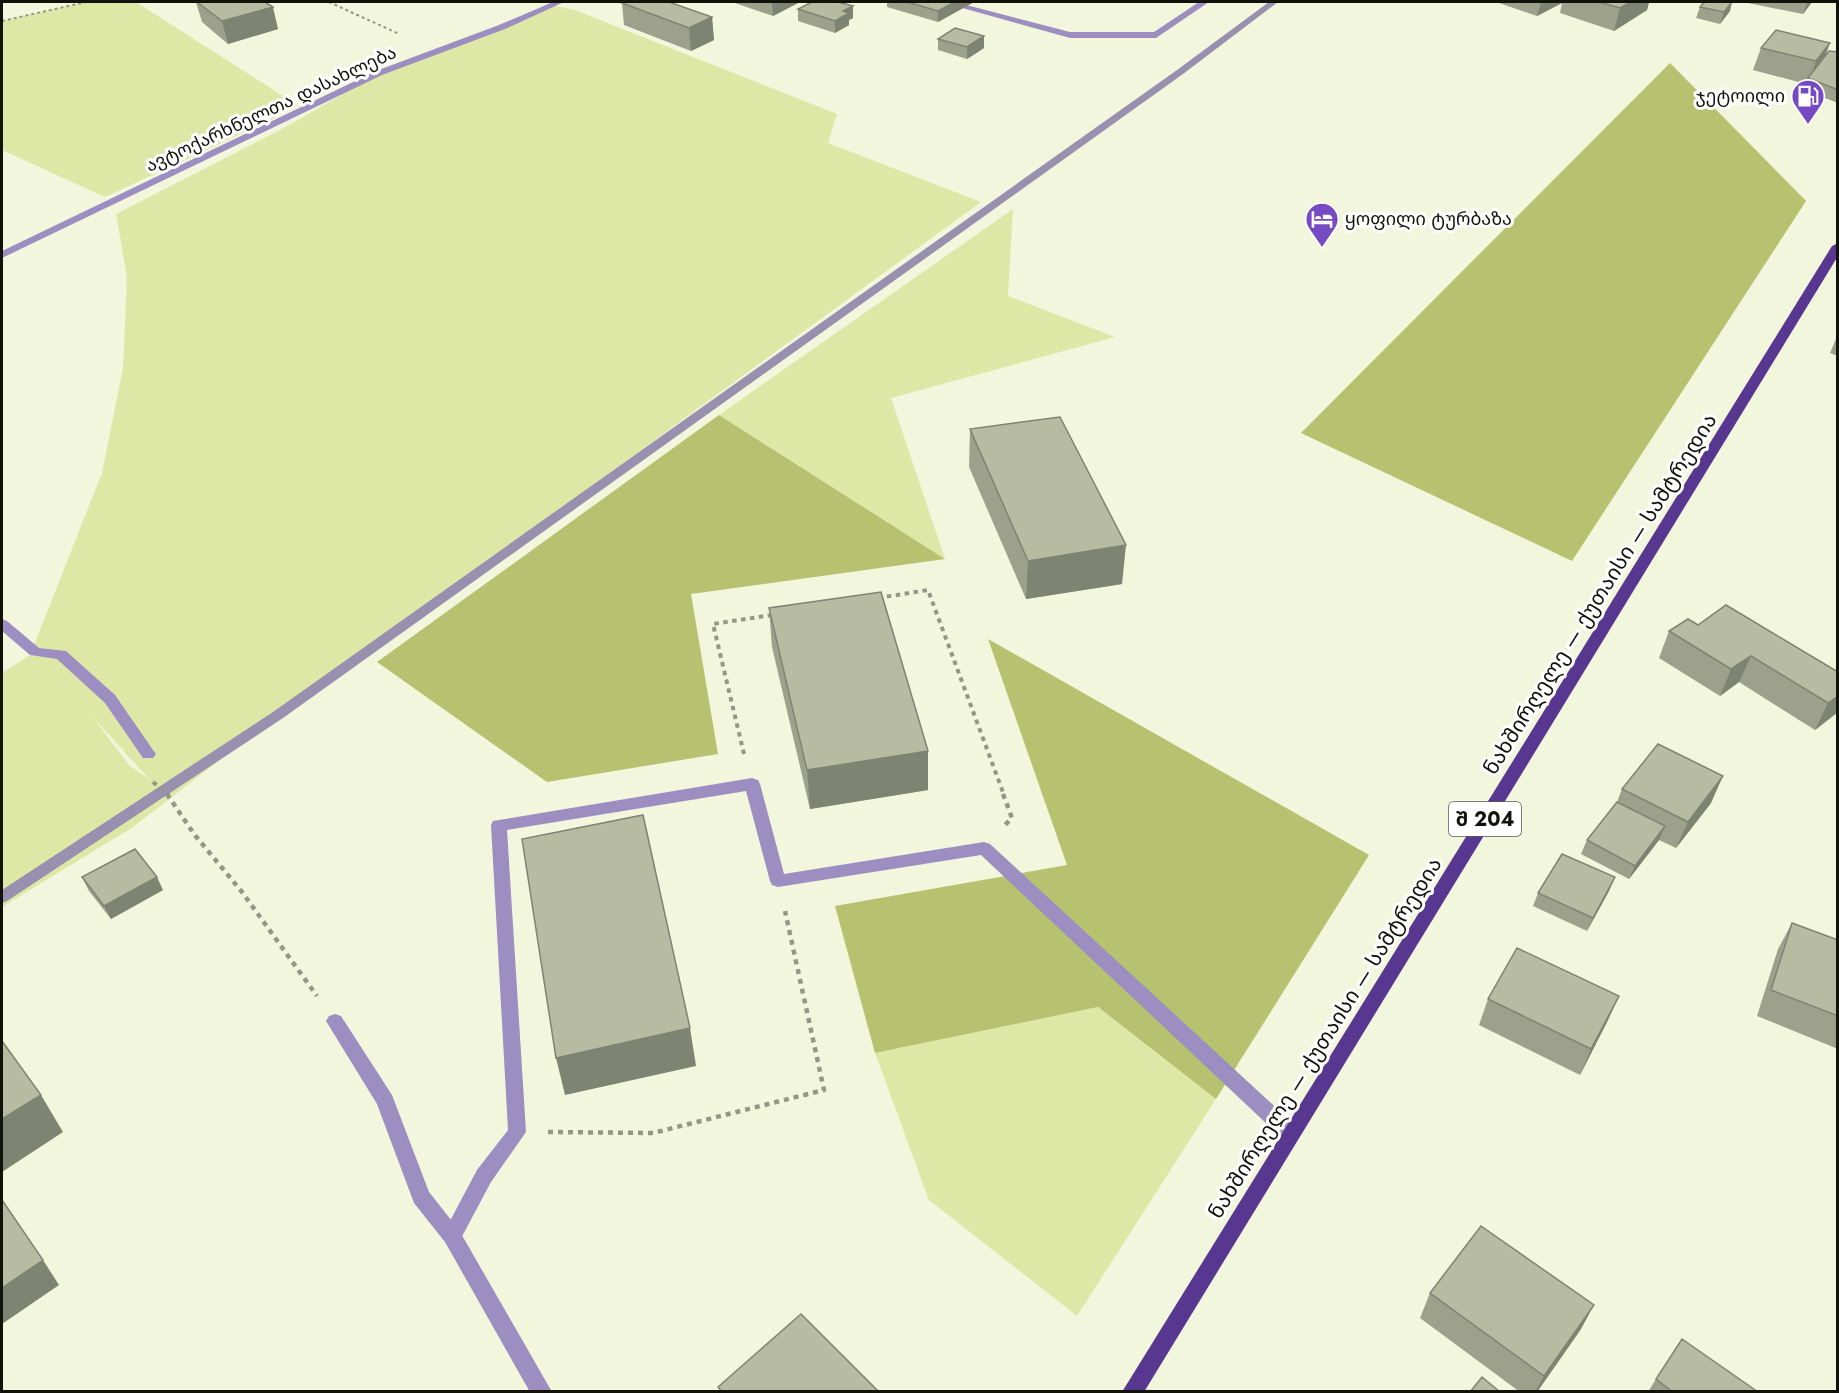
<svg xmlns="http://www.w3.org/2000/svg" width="1839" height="1393" viewBox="0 0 1839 1393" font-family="Jost,'Noto Sans Georgian',sans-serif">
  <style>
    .green { fill: #dde8a7; fill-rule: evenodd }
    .forest { fill: #b6c26f }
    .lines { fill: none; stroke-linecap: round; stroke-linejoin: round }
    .stream { fill: #9790ae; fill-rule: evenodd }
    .path-far2 { stroke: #939784; stroke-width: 2; stroke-dasharray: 3 3; stroke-linecap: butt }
    .path-far1 { stroke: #939784; stroke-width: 4; stroke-dasharray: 4.5 4.5; stroke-linecap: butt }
    .path { stroke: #939784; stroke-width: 4.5; stroke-dasharray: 5 5; stroke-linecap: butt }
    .service { fill: #9c8ec1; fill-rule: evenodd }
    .minor { fill: #9c8ec1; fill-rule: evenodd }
    .primary { fill: #583791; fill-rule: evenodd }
    .wall { fill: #9da18b }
    .shaded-wall { fill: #7f8371 }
    .building { fill: #b6bba2; stroke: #7f8371; stroke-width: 1.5 }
    .labels { text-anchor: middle; stroke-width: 6; stroke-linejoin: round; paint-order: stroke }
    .far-poi-label { font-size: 18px; fill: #11130a; stroke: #fff; text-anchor: end }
    .far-street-label { font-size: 18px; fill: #11130a; stroke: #fff }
    .shield { fill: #fff; stroke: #585a54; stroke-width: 1.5 }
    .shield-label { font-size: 20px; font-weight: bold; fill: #11130a }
    .street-label { font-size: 21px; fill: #11130a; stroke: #fff }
  </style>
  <rect width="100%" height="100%" fill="#f1f6dc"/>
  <path class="green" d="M 86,2 L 136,2 L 297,105 L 267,122 L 105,197 L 2,150 L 2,21 Z
    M 550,5 L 575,10 L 837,114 L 828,143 L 981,202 L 278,715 L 133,827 L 2,907 L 2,673 L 30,655 L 102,473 L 123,368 L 127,277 L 116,214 L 284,128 L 379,73 ZM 92,716 L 150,780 L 129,765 Z
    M 1013,209 L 1008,296 L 1115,337 L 891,398 L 945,559 L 719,415 Z
    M 1098,1007 L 1216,1099 L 1077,1316 L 929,1200 L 875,1053 Z"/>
  <path class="forest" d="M 1670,63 L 1806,201 L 1572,561 L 1301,433 Z
    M 719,415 L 945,559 L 691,594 L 718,754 L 547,782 L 377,662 Z
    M 988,639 L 1369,855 L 1216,1099 L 1098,1007 L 875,1053 L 835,906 L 1067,865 Z"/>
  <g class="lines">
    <path class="stream" d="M 1269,2 L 1278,2 L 1183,74 L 283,718 L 7,901 L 2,903 L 2,890 L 273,712 L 1177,70 Z"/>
    <path class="path-far2" d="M 329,2 L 399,34
      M 2,21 L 86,2"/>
    <path class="path-far1" d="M 878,598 L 928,590 L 1004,795
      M 744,754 L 713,624 L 772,615
      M 153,782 L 169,795"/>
    <path class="path" d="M 167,794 L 194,834 L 242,892 L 317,996
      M 1003,794 L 1012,818 L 1004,826
      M 548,1132 L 653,1133 L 824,1090 L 785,911"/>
    <path class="service" d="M 752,778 L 758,780 L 760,784 L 784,874 L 984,842 L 990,844 L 1297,1127 L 1299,1133 L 1297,1139 L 1290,1141 L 1283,1139 L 981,855 L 778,887 L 772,885 L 770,881 L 746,791 L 507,830 L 526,1132 L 491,1182 L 459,1242 L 452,1245 L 445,1242 L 442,1236 L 477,1170 L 508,1130 L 491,825 L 493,821 Z"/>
    <path class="minor" d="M 553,2 L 564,2 L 505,29 L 382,75 L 2,258 L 2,251 L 376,71 L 499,25 Z
      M 941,2 L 955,2 L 1070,32 L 1154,32 L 1199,2 L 1209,2 L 1156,38 L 1070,38 Z
      M 2,619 L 7,621 L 39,648 L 66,651 L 115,695 L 153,750 L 156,754 L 153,758 L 143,758 L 105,703 L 57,659 L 30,655 L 2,631 Z
      M 335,1014 L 341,1016 L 392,1095 L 429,1192 L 459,1230 L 552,1392 L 530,1392 L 445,1242 L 414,1203 L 377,1104 L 326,1021 L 329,1016 Z"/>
    <path class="primary" d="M 1838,243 L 1838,256 L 1144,1392 L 1122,1392 L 1832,246 Z"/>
  </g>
  <path class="wall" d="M 196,2 L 265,2 L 278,29 L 228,44 L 202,22 Z
    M 732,2 L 800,2 L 773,16 Z
    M 887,2 L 974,2 L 938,22 L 887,7 Z
    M 1496,2 L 1649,2 L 1647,10 L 1614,31 L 1560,13 L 1562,3 L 1537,16 Z
    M 1743,2 L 1812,2 L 1803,14 Z
    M 622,3 L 712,17 L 714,40 L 691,51 L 624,25 Z
    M 853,6 L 853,18 L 849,20 L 849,25 L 835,33 L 798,21 L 798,9 Z
    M 1700,7 L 1730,11 L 1720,24 L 1696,18 Z
    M 938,39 L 984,48 L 967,59 L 938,50 Z
    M 1761,48 L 1826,55 L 1838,52 L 1838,103 L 1804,90 L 1806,84 L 1753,70 Z
    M 1838,334 L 1838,356 L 1830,353 Z
    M 970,429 L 1122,584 L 1026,599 L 969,467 Z
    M 769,608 L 928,751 L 928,790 L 810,809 L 772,647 Z
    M 1698,625 L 1838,672 L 1838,712 L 1815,730 L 1739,682 L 1720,696 L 1659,658 L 1669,631 Z
    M 1622,789 L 1711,803 L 1676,848 L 1659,840 L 1629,879 L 1581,854 L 1587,840 L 1617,802 Z
    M 82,877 L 163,890 L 111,919 L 89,891 Z
    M 1609,891 L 1587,931 L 1533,906 L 1538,893 Z
    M 1792,923 L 1838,940 L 1838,1049 L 1757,1016 L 1778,949 Z
    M 1619,996 L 1607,1022 L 1580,1075 L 1479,1025 L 1488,999 Z
    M 1430,1293 L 1581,1329 L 1537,1392 L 1520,1392 L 1420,1318 Z
    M 1656,1379 L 1758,1392 L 1648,1392 Z"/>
  <path class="shaded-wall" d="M 772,2 L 800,2 L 773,16 Z
    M 955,2 L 974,2 L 938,22 L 938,11 Z
    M 1541,2 L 1562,2 L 1562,3 L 1537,16 Z
    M 1631,2 L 1649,2 L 1647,10 L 1614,31 L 1620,8 Z
    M 1732,2 L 1730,11 L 1720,24 L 1724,12 Z
    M 1807,2 L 1812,2 L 1803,14 Z
    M 853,6 L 853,18 L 849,20 L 849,25 L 835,33 L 835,21 L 843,11 Z
    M 273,7 L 278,29 L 228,44 L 222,21 Z
    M 712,17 L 714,40 L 691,51 L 689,28 Z
    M 984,36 L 984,48 L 967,59 L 967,47 Z
    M 1830,43 L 1822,65 L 1810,79 L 1816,61 Z
    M 1126,545 L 1122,584 L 1026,599 L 1028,561 Z
    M 1751,656 L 1739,682 L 1720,696 L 1731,669 Z
    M 1838,696 L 1838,712 L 1815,730 L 1828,703 Z
    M 928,751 L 928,790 L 810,809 L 807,770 Z
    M 1723,776 L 1711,803 L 1676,848 L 1688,822 Z
    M 1665,826 L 1659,840 L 1629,879 L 1635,866 Z
    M 157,877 L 163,890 L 111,919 L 104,906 Z
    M 1615,877 L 1609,891 L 1587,931 L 1593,918 Z
    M 1619,996 L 1607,1022 L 1580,1075 L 1591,1049 Z
    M 690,1028 L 696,1066 L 565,1095 L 556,1058 Z
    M 41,1095 L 63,1132 L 2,1172 L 2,1119 Z
    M 43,1260 L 59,1285 L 2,1324 L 2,1288 Z
    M 1594,1305 L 1581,1329 L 1537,1392 L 1535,1392 L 1544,1376 Z"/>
  <path class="building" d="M 197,2 L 265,2 L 273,7 L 222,21 Z
    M 625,2 L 669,2 L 712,17 L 689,28 L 622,3 Z
    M 812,2 L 838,2 L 853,6 L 843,11 L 849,13 L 835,21 L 798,9 Z
    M 907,2 L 955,2 L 938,11 Z
    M 1599,2 L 1631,2 L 1620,8 Z
    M 1704,2 L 1732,2 L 1724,12 L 1700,7 Z
    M 955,28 L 984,36 L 967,47 L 938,39 Z
    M 1776,30 L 1830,43 L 1816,61 L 1761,48 Z
    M 1829,51 L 1838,52 L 1838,90 L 1808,78 Z
    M 1060,417 L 1126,545 L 1028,561 L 970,429 Z
    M 881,592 L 928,751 L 807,770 L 769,608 Z
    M 1726,605 L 1838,672 L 1838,696 L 1828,703 L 1751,656 L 1731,669 L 1669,631 L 1688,619 L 1698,625 Z
    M 1658,744 L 1723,776 L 1688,822 L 1622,789 Z
    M 1617,802 L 1665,826 L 1635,866 L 1587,840 Z
    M 643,815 L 690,1028 L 556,1058 L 522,839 Z
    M 135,849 L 157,877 L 104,906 L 82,877 Z
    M 1562,854 L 1615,877 L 1593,918 L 1538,893 Z
    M 1792,923 L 1838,940 L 1838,1016 L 1771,990 Z
    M 1517,948 L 1619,996 L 1591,1049 L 1488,999 Z
    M 2,1041 L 41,1095 L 2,1119 Z
    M 2,1200 L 43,1260 L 2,1288 Z
    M 1481,1226 L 1594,1305 L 1544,1376 L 1430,1293 Z
    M 801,1314 L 877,1390 L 876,1392 L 722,1392 L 718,1387 Z
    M 1682,1339 L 1758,1392 L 1673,1392 L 1656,1379 Z
    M 1482,1377 L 1500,1392 L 1470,1392 Z"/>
  <defs>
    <symbol id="fuel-pin" viewBox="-11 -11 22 30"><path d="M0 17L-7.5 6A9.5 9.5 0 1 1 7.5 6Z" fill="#764ac2" stroke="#fff"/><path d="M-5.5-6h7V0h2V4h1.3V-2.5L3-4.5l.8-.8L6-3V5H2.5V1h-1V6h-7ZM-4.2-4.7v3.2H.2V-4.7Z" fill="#fff"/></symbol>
    <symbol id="hotel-pin" viewBox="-11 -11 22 30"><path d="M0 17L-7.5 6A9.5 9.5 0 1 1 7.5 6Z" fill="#764ac2" stroke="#fff"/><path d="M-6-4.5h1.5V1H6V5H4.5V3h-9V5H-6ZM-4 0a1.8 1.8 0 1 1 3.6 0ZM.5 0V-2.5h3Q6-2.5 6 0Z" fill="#fff"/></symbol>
  </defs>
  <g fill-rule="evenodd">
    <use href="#fuel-pin" x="1789" y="77" width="38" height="52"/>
    <use href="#hotel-pin" x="1303" y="200" width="38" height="52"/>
  </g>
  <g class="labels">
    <g class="far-poi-label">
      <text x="1785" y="102">ჯეტოილი</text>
      <text x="1345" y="225" text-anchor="start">ყოფილი ტურბაზა</text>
    </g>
    <g class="far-street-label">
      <text transform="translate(271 109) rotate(-25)" y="6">ავტოქარხნელთა დასახლება</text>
    </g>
    <rect class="shield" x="1449" y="802" width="72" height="34" rx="4.5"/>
    <g class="shield-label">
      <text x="1485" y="826">შ 204</text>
    </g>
    <g class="street-label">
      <text transform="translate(1600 594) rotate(-58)" y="7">ნახშირღელე — ქუთაისი — სამტრედია</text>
      <text transform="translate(1325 1038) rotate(-58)" y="7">ნახშირღელე — ქუთაისი — სამტრედია</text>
    </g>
  </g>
  <rect width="1839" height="1393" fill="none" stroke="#11130a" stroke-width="6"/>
</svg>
